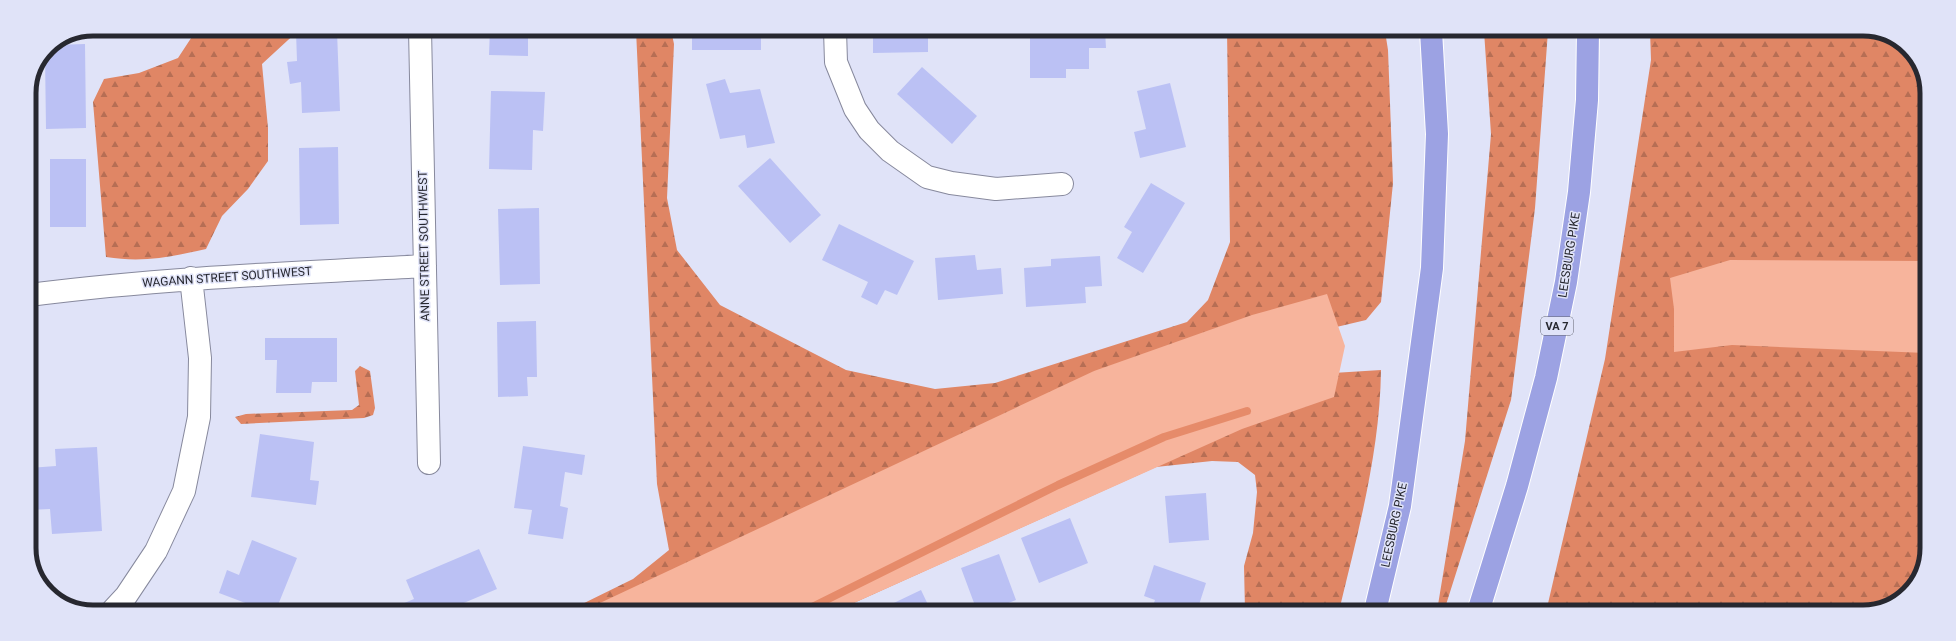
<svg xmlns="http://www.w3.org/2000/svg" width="1956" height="641" viewBox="0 0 1956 641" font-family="Roboto,sans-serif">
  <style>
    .forest { fill: url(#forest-firs) }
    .park { fill: #f7b49c }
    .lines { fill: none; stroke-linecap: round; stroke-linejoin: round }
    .stream { stroke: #e68b6a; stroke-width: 8 }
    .building { fill: #bbc1f4 }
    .minor-casing { stroke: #87899d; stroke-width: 24 }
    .highway-casing { stroke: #fff; stroke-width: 24 }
    .minor { stroke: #fff; stroke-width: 22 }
    .highway { stroke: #9ca2e3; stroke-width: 22 }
    .labels { text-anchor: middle; stroke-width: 3; stroke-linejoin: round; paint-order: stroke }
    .shield { fill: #e0e3f8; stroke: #5e606c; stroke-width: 1 }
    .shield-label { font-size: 11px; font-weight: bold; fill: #272830 }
    .street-label { font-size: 12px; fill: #272830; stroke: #e0e3f8 }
    .rim { fill: none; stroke: #272830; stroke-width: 5 }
  </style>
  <defs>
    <pattern id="forest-firs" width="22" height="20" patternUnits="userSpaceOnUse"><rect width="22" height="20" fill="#e08665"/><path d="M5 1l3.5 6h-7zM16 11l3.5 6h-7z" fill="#b66e54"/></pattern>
  </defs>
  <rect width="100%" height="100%" fill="#e0e3f8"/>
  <path class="forest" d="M 197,29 L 300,29 L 262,64 L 268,128 L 268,161 L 248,189 L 222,216 L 206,249 C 170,257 143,263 106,257 L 93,102 L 104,79 L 139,73 L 178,58 Z
    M 636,30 L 671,30 L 674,44 L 667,198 L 677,250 L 720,305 L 846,370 L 935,389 L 995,383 L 1187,322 L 1208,300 L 1230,242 L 1227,30 L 1385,31 L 1388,50 L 1393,183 L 1381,302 L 1366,320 L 1198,360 L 639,610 L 570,610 L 633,579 L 669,550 L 657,484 Z
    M 1484,31 L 1548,31 L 1535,208 L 1511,400 L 1444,611 L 1437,611 L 1465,441 L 1491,134 Z
    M 1650,31 L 1880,31 L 1914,54 L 1927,88 L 1925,565 L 1902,599 L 1863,612 L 1546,612 L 1605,359 L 1651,60 Z
    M 360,366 L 370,371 L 375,408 L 373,415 L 364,418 L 241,424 L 235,417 L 246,414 L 352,410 L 359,405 L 355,371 Z
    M 1381,370 C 1380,452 1358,532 1339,611 L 1245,611 L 1244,566 L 1253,533 L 1257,492 L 1255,475 L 1238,462 L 1212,461 L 1156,467 L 836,611 L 1317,374 Z"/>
  <path class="park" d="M 1730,260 L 1926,261 L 1926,353 L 1732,345 L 1674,352 L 1674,309 L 1670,278 Z
    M 1327,294 L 1345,346 L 1334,397 L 1242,429 L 836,611 L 585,610 L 1094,371 L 1252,315 Z"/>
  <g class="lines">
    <path class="stream" d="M 804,611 L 1058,485 L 1164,437 L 1247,411"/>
  </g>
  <path class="building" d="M 490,29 L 528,30 L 528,56 L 489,55 Z
    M 692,30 L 761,30 L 761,50 L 692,50 Z
    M 873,30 L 928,30 L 928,52 L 873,53 Z
    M 1030,30 L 1105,30 L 1106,48 L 1089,48 L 1089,69 L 1066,69 L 1066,78 L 1030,78 Z
    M 337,31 L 340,111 L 302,113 L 301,82 L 290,84 L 287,62 L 297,61 L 296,32 Z
    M 85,44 L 86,128 L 46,129 L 45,55 L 48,48 L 54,45 Z
    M 922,67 L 977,116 L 952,144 L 897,94 Z
    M 725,79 L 730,93 L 760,89 L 775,143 L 747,148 L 745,135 L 720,139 L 706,84 Z
    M 1170,83 L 1186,147 L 1140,158 L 1134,132 L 1146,129 L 1137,91 Z
    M 491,91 L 545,92 L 543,131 L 533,130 L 532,170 L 489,169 Z
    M 338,147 L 339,224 L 300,225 L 299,148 Z
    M 770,158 L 821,215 L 790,243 L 738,186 Z
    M 50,159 L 86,159 L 86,227 L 50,227 Z
    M 1151,183 L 1185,203 L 1143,273 L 1117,258 L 1132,232 L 1124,227 Z
    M 539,208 L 540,284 L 500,285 L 498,209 Z
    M 839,224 L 914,261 L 897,295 L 885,290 L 877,305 L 861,297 L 868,282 L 822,260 Z
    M 975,255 L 977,270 L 1001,268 L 1003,294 L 938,300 L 935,258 Z
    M 1100,256 L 1102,286 L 1085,287 L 1086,303 L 1026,307 L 1024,268 L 1051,266 L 1051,259 Z
    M 536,321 L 537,377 L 527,377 L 528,396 L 498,397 L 497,322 Z
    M 265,338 L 337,338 L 337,382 L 312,382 L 311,393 L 276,393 L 277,360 L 265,360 Z
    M 260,434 L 314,442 L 310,480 L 319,481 L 316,505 L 251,497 Z
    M 523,446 L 585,455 L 582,475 L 565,472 L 560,506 L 568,508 L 563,539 L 528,534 L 532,510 L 514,508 Z
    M 97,447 L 102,531 L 52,534 L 50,509 L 29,510 L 29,468 L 56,466 L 55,449 Z
    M 1206,493 L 1209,540 L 1169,543 L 1165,496 Z
    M 1070,518 L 1088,563 L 1039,583 L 1021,538 Z
    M 252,540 L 297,558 L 276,610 L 264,610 L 219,593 L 227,570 L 239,575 Z
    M 479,549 L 497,589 L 447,610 L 399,610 L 397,606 L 414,599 L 406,580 Z
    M 999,554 L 1016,600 L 988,611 L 977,611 L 961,568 Z
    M 1154,565 L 1206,583 L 1197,611 L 1151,611 L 1155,600 L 1144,596 Z
    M 921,590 L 931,611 L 877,611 Z"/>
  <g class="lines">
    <defs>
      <path id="minor" d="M 420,29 L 429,463
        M 835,30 L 836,62 L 855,109 L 869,130 L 890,151 L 927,177 L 951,183 L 996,189 L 1062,184
        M 29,295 C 160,278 293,273 425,266
        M 113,610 L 126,596 L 156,551 L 184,491 L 199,417 L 200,358 L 191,278"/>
      <path id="highway" d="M 1375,611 L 1400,506 L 1432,268 L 1437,134 L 1431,31
        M 1478,612 L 1517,486 L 1546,378 L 1566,282 L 1579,192 L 1587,100 L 1588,31"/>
    </defs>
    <use href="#minor" class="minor-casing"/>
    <use href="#highway" class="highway-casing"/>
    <use href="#minor" class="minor"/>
    <use href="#highway" class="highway"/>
  </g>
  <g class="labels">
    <rect class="shield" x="1541" y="317" width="32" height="18" rx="3"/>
    <g class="shield-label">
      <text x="1557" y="330">VA 7</text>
    </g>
    <g class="street-label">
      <text transform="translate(424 246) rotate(-91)" y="4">ANNE STREET SOUTHWEST</text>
      <text transform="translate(1569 255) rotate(-81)" y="4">LEESBURG PIKE</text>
      <text transform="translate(227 277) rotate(-4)" y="4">WAGANN STREET SOUTHWEST</text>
      <text transform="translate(1394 525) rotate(-78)" y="4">LEESBURG PIKE</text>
    </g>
  </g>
  <path d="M0 0H1956V641H0ZM93 36H1863A57 57 0 0 1 1920 93V548A57 57 0 0 1 1863 605H93A57 57 0 0 1 36 548V93A57 57 0 0 1 93 36Z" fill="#e0e3f8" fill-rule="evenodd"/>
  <path class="rim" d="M93 36H1863A57 57 0 0 1 1920 93V548A57 57 0 0 1 1863 605H93A57 57 0 0 1 36 548V93A57 57 0 0 1 93 36Z"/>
</svg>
